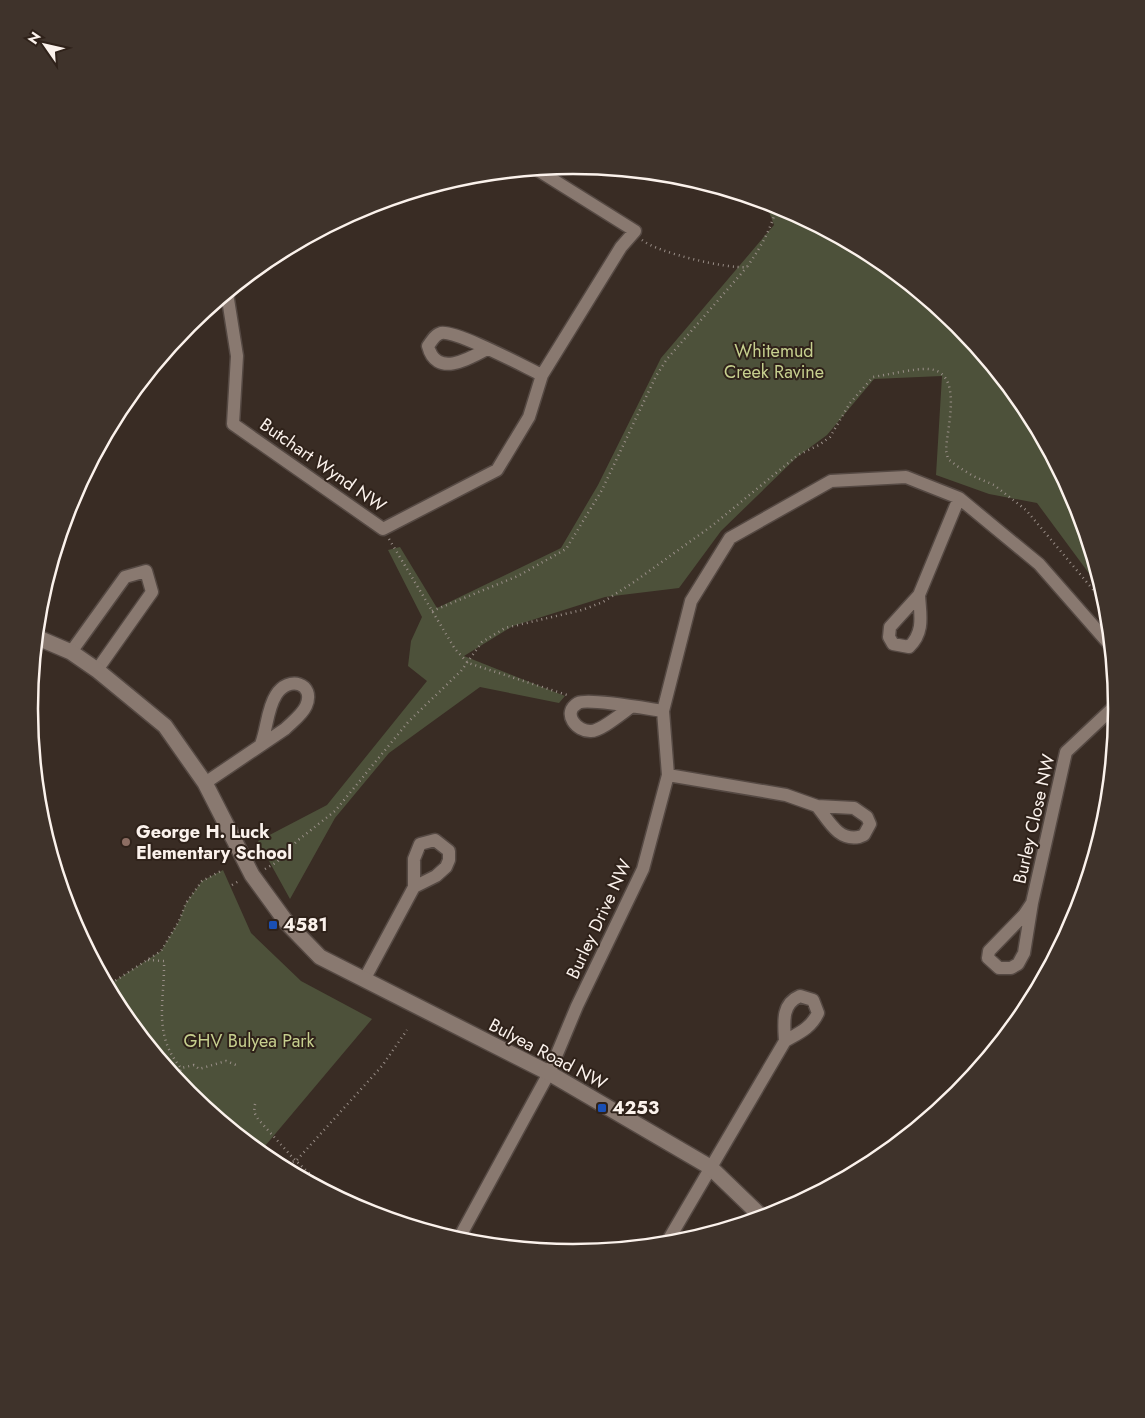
<svg xmlns="http://www.w3.org/2000/svg" width="1145" height="1418" viewBox="0 0 1145 1418" font-family="Jost,sans-serif">
  <style>
    .green { fill: #4d513a }
    .lines { fill: none; stroke-linecap: round; stroke-linejoin: round }
    .minor-casing { stroke: #554943; stroke-width: 15 }
    .tertiary-casing { stroke: #554943; stroke-width: 18 }
    .path { stroke: #9a8f88; stroke-width: 2.5; stroke-dasharray: 1 4; stroke-linecap: butt }
    .minor { stroke: #897970; stroke-width: 12 }
    .tertiary { stroke: #897970; stroke-width: 15 }
    .education-dot { fill: #8d6e63; stroke: #2f221a; stroke-width: 2 }
    .transit-dot { fill: #1a4fb4; stroke: #2f221a; stroke-width: 2 }
    .labels { text-anchor: middle; stroke-width: 4; stroke-linejoin: round; paint-order: stroke }
    .park-label { font-size: 18px; fill: #c6cf8e; stroke: #2f221a }
    .street-label { font-size: 18px; fill: #fbf2ec; stroke: #2f221a }
    .poi-label { font-size: 18px; font-weight: bold; fill: #fbf2ec; stroke: #2f221a; text-anchor: start }
    .rim { fill: none; stroke: #fbf2ec; stroke-width: 2.5 }
  </style>
  <rect width="100%" height="100%" fill="#392c24"/>
  <path class="green" d="M 772,204 L 875,257 L 957,325 L 1025,407 L 1075,501 L 1102,591 L 1037,503 L 989,494 L 936,475 L 942,376 L 874,379 L 827,435 L 797,457 L 721,531 L 679,588 L 605,597 L 513,626 L 464,656 L 565,696 L 559,703 L 480,687 L 389,753 L 335,818 L 290,899 L 258,841 L 327,805 L 427,681 L 408,666 L 411,641 L 422,617 L 388,550 L 400,547 L 437,608 L 561,548 L 598,485 L 661,358 L 774,225 L 768,209 Z
    M 223,870 L 251,933 L 301,981 L 372,1019 L 260,1152 L 188,1093 L 120,1011 L 107,986 L 161,951 L 179,921 L 186,903 L 202,881 Z"/>
  <g class="lines">
    <defs>
      <path id="minor" d="M 227,293 L 237,356 L 233,424 L 383,529 L 497,470 L 529,417 L 542,375 L 621,247 L 635,231 L 536,169
        M 487,349 C 469,359 436,378 428,346 C 432,341 434,335 441,333 C 456,330 525,367 542,375
        M 919,595 C 920,614 925,632 909,647 L 893,644 L 889,637 L 890,627 L 919,595 L 959,498
        M 71,652 L 125,577 L 146,571 L 152,592 L 97,670
        M 631,707 C 622,713 601,731 591,731 C 577,732 561,713 578,703 C 588,698 649,709 663,711
        M 668,775 L 786,795 L 817,806 L 854,808 L 867,817 L 870,824 L 864,835 L 859,837 C 838,841 829,821 817,806
        M 205,783 L 285,729 C 292,722 302,715 306,706 C 316,683 288,675 276,695 C 267,709 267,729 261,744
        M 1032,903 L 1024,915 L 989,951 L 988,958 L 999,968 L 1011,968 L 1018,964 L 1024,953 L 1032,903 L 1066,752 L 1116,705
        M 364,980 L 414,887 L 436,876 L 446,867 L 449,860 L 449,851 L 435,840 L 420,844 L 414,859 L 414,887
        M 458,1240 L 549,1073 L 577,1006 L 643,869 L 668,775 L 663,711 L 691,601 L 730,538 L 831,481 L 906,477 L 959,498 L 1039,564 L 1110,645
        M 666,1244 L 785,1041 C 799,1033 811,1028 818,1013 L 813,1000 L 800,996 C 781,1004 784,1023 785,1041"/>
      <path id="tertiary" d="M 36,637 L 71,652 L 97,670 L 165,726 L 205,783 L 252,875 L 287,923 L 320,957 L 549,1073 L 710,1167 L 762,1217"/>
    </defs>
    <use href="#minor" class="minor-casing"/>
    <use href="#tertiary" class="tertiary-casing"/>
    <path class="path" d="M 642,240 C 658,253 727,269 747,267 C 761,247 771,229 777,206
      M 293,245 L 302,242 L 339,220
      M 389,539 L 455,649 L 468,663 L 567,695
      M 432,611 L 518,576 L 566,549 L 602,490 L 656,376 L 667,359 L 747,267
      M 265,869 L 277,862 L 297,841 L 335,811 L 409,721 L 461,671 L 482,642 L 505,628 L 582,610 L 603,602 L 634,582 L 713,525 L 798,455 L 819,445 L 830,437 L 850,403 L 873,377 C 886,375 917,368 928,369 C 964,371 947,427 946,450 L 948,459 L 957,466 L 973,476 L 994,485 L 1026,510 L 1106,605
      M 232,885 L 239,881
      M 148,960 L 164,961 C 165,1000 152,1034 181,1068
      M 107,986 L 161,951 L 179,921 L 186,903 L 202,881 L 223,870
      M 177,1080 L 181,1068 L 194,1065 L 199,1069 L 226,1061 L 236,1065
      M 255,1104 L 254,1112 L 258,1119 L 293,1158 L 329,1192
      M 278,1165 L 296,1161 L 382,1066 L 407,1030"/>
    <use href="#minor" class="minor"/>
    <use href="#tertiary" class="tertiary"/>
  </g>
  <circle class="education-dot" cx="126" cy="842" r="5"/>
  <g class="transit-dot">
    <rect x="268" y="920" width="10" height="10" rx="2.5"/>
    <rect x="597" y="1103" width="10" height="10" rx="2.5"/>
  </g>
  <g class="labels">
    <g class="park-label">
      <text x="774" y="357">Whitemud<tspan x="774" dy="21">Creek Ravine</tspan></text>
      <text x="249" y="1047">GHV Bulyea Park</text>
    </g>
    <g class="street-label">
      <text transform="translate(323 465) rotate(35)" y="6">Butchart Wynd NW</text>
      <text transform="translate(1034 819) rotate(-77)" y="6">Burley Close NW</text>
      <text transform="translate(599 919) rotate(-65)" y="6">Burley Drive NW</text>
      <text transform="translate(548 1054) rotate(28)" y="6">Bulyea Road NW</text>
    </g>
    <g class="poi-label">
      <text x="136" y="838">George H. Luck<tspan x="136" dy="21">Elementary School</tspan></text>
      <text x="283" y="931">4581</text>
      <text x="612" y="1114">4253</text>
    </g>
  </g>
  <path d="M0 0H1145V1418H0ZM38 709a535 535 0 1 1 1070 0a535 535 0 1 1-1070 0Z" fill="#3f332b" fill-rule="evenodd"/>
  <path class="rim" d="M38 709a535 535 0 1 1 1070 0a535 535 0 1 1-1070 0Z"/>
  <g transform="translate(45 45) rotate(304)" stroke="#2f221a" stroke-width="4" paint-order="stroke">
  <path d="M0-4L9 19L0 12L-9 19Z" fill="#fbf2ec"/>
  <text y="-8" font-size="14" font-weight="bold" text-anchor="middle" fill="#fbf2ec">N</text>
  </g>
</svg>
